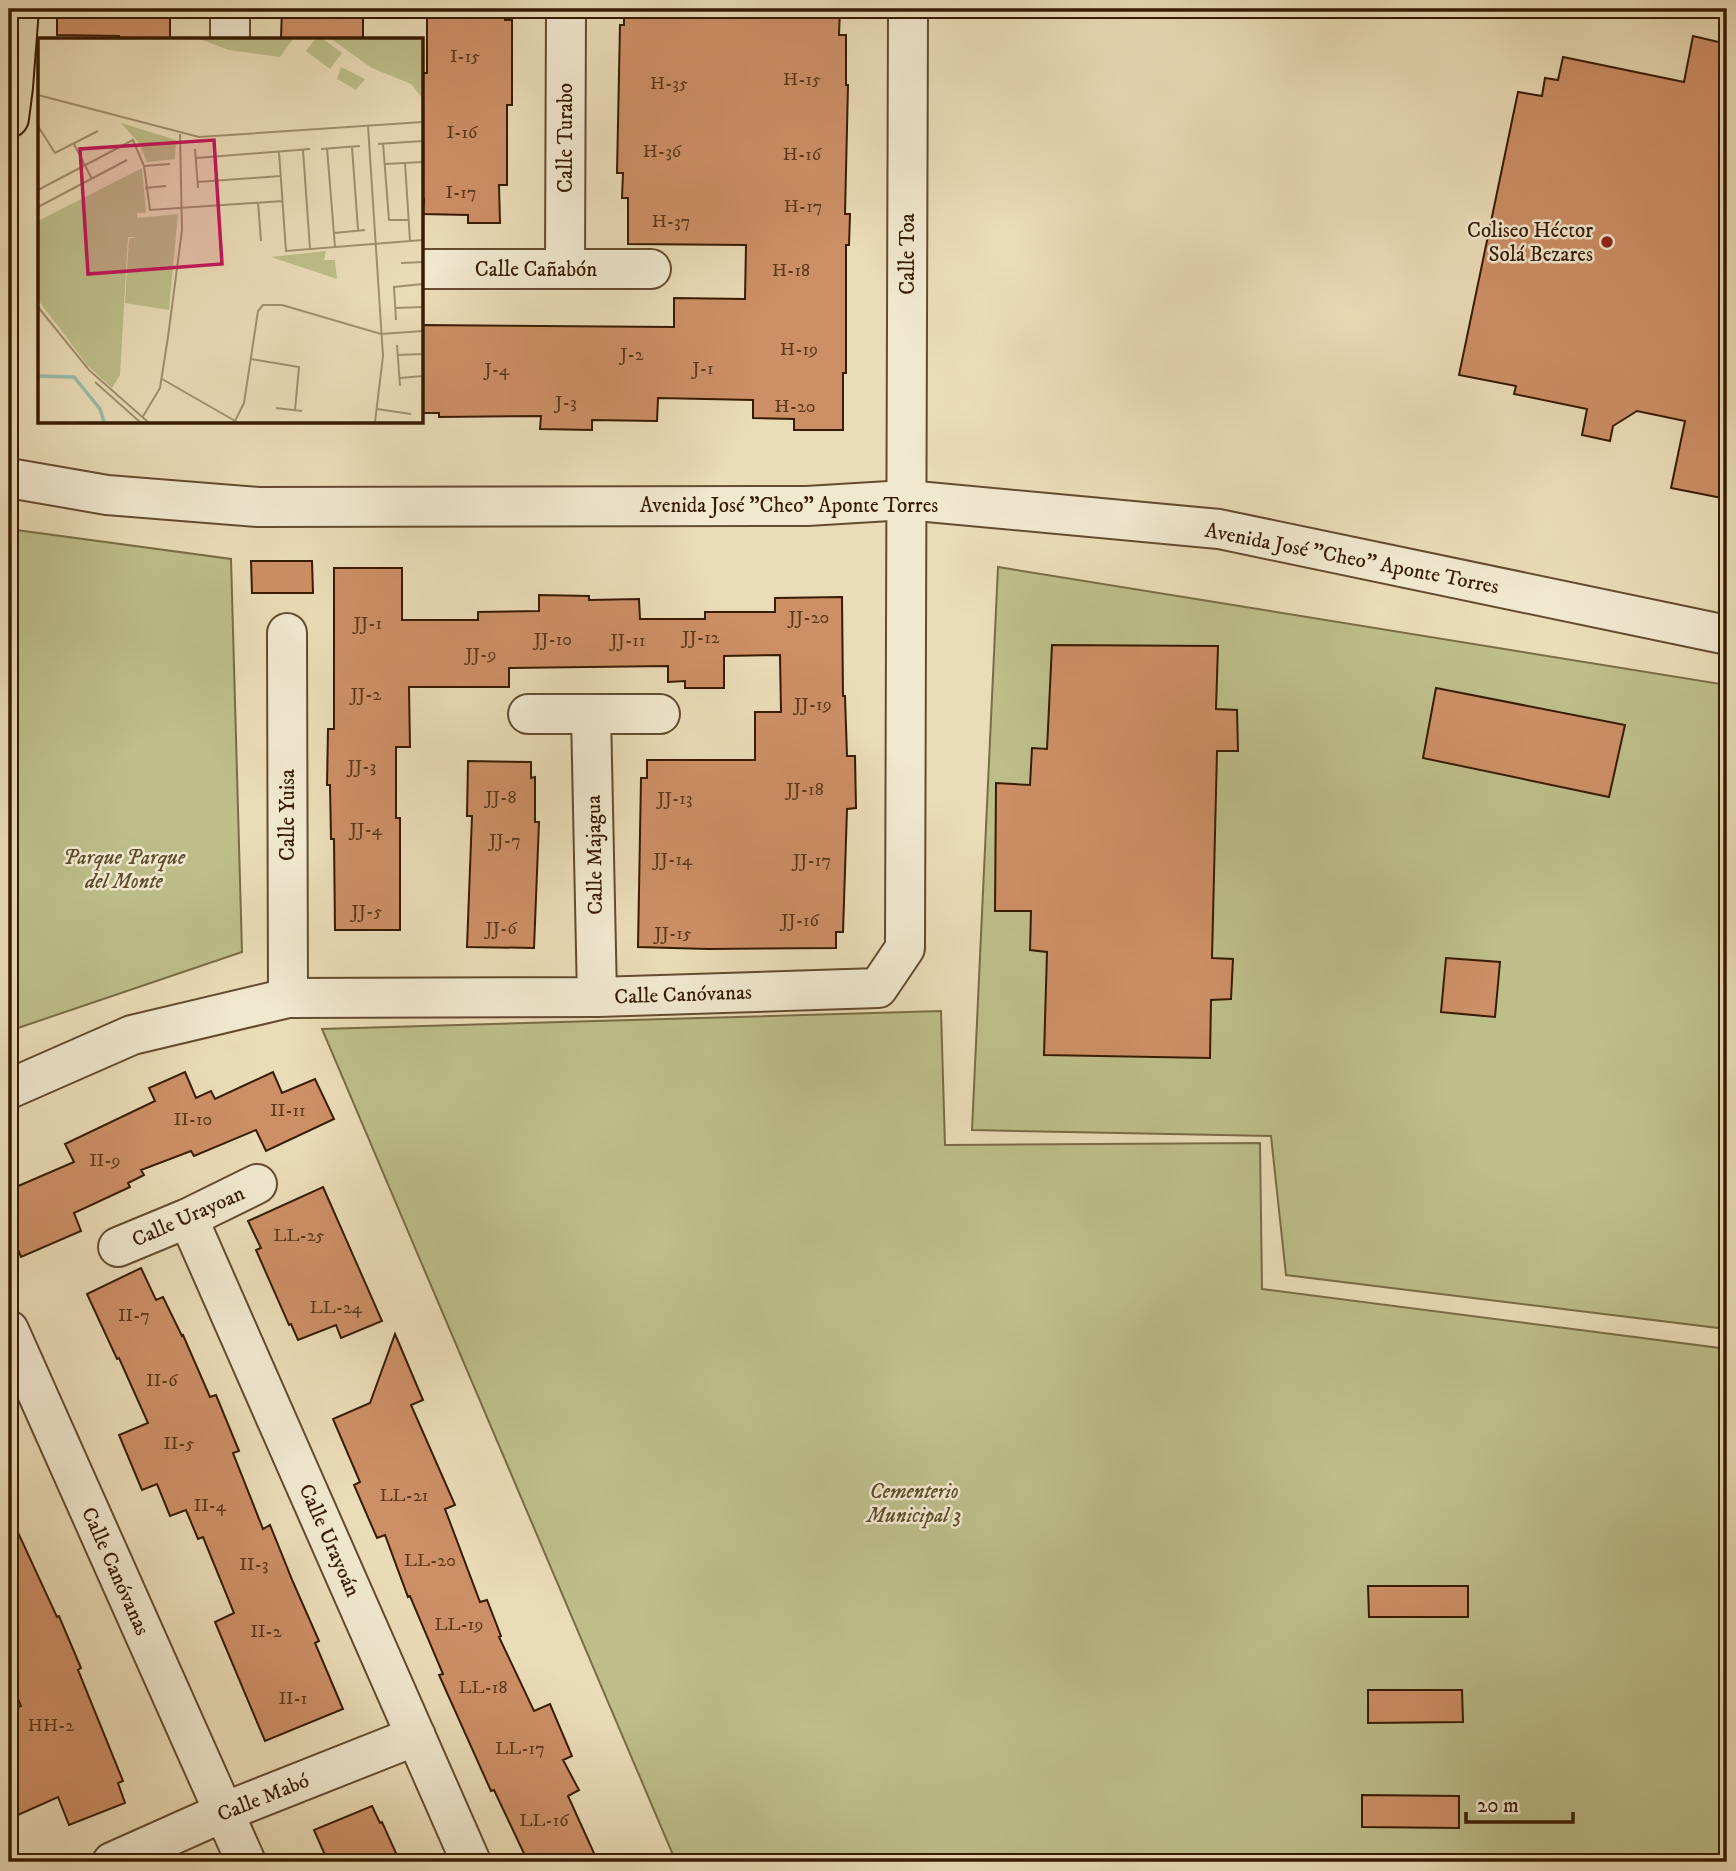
<svg xmlns="http://www.w3.org/2000/svg" width="1736" height="1871" viewBox="0 0 1736 1871" font-family="'IM FELL DW Pica',serif">
  <style>
    .green { fill: #bdbe8a; stroke: #7a6c46; stroke-width: 2 }
    .building { fill: #cd8f66; stroke: #371b02; stroke-width: 2 }
    .lines { fill: none; stroke-linecap: round; stroke-linejoin: round }
    .minor-casing { stroke: #644b2f; stroke-width: 42 }
    .tertiary-casing { stroke: #644b2f; stroke-width: 42 }
    .primary-casing { stroke: #371b02; stroke-width: 42 }
    .minor { stroke: #f1e8d0; stroke-width: 38 }
    .tertiary { stroke: #f1e8d0; stroke-width: 38 }
    .primary { stroke: #eadcb7; stroke-width: 38 }
    .poi-dot { fill: #8f2418; stroke: #f1e8d0; stroke-width: 2.5 }
    .labels { text-anchor: middle; stroke-width: 5; stroke-linejoin: round; paint-order: stroke }
    .number-label { font-size: 18px; fill: #5c381b }
    .street-label { font-size: 21px; fill: #371b02; stroke: #f1e8d0 }
    .poi-label { font-size: 21px; fill: #371b02; stroke: #f1e8d0; text-anchor: end }
    .park-label { font-size: 21px; font-style: italic; fill: #5f4c2b; stroke: #f1e8d0 }
    .inset-river { fill: none; stroke: #98bcac; stroke-width: 3.5 }
    .inset-road { fill: none; stroke: #a28f6f; stroke-width: 2 }
    .view { fill: #c2185b; fill-opacity: 0.15; stroke: #c2185b; stroke-width: 3.5 }
    .inset-edge { fill: none; stroke: #371b02; stroke-width: 3.5 }
  </style>
  <rect width="100%" height="100%" fill="#eadcb7"/>
  <filter id="stains"><feTurbulence type="fractalNoise" baseFrequency=".00286" numOctaves="4"/><feColorMatrix values="0 0 0 0 .2 0 0 0 0 .09 0 0 0 0 .02 0 0 0 .5 -.17"/></filter>
  <radialGradient id="worn" r=".72"><stop offset=".6" stop-color="#630" stop-opacity="0"/><stop offset="1" stop-color="#630" stop-opacity=".3"/></radialGradient>
  <path class="green" d="M 9,529 L 231,559 L 242,952 L 9,1031 Z
    M 998,567 L 1727,685 L 1727,1329 L 1286,1275 L 1271,1136 L 972,1130 Z
    M 941,1011 L 945,1145 L 1260,1143 L 1262,1289 L 1727,1349 L 1727,1862 L 676,1862 L 322,1029 Z"/>
  <path class="building" d="M 57,9 L 170,9 L 170,40 L 119,40 L 119,36 L 57,35 Z
    M 282,9 L 363,9 L 363,38 L 281,38 Z
    M 427,9 L 505,9 L 505,20 L 512,20 L 512,105 L 507,105 L 507,185 L 499,185 L 500,223 L 468,223 L 468,215 L 423,214 L 424,199 L 422,199 L 422,73 L 427,73 Z
    M 624,9 L 700,9 L 700,11 L 756,11 L 756,9 L 840,9 L 839,35 L 846,35 L 846,85 L 848,85 L 845,214 L 850,214 L 849,245 L 846,245 L 846,373 L 843,373 L 843,430 L 794,430 L 794,419 L 753,418 L 753,400 L 658,398 L 657,421 L 592,420 L 592,430 L 540,429 L 541,416 L 439,417 L 439,413 L 422,413 L 422,325 L 674,327 L 674,298 L 745,299 L 746,245 L 628,244 L 628,198 L 622,198 L 623,173 L 617,173 L 620,25 L 624,25 Z
    M 1693,36 L 1727,44 L 1727,499 L 1671,488 L 1685,421 L 1637,411 L 1613,426 L 1610,441 L 1582,435 L 1587,409 L 1514,394 L 1516,386 L 1459,375 L 1518,92 L 1542,96 L 1545,78 L 1558,80 L 1563,57 L 1684,82 Z
    M 251,561 L 312,561 L 313,593 L 252,593 Z
    M 334,568 L 402,568 L 402,620 L 478,620 L 478,612 L 539,611 L 539,595 L 589,596 L 589,600 L 639,599 L 640,619 L 705,619 L 705,612 L 775,612 L 775,598 L 842,597 L 843,696 L 845,696 L 847,756 L 855,756 L 856,808 L 847,809 L 843,932 L 836,932 L 836,948 L 708,949 L 638,947 L 641,778 L 647,778 L 647,760 L 755,760 L 755,712 L 781,712 L 780,655 L 724,656 L 724,688 L 685,688 L 685,681 L 668,682 L 668,666 L 509,668 L 509,687 L 409,687 L 410,747 L 396,747 L 396,818 L 400,818 L 400,930 L 335,930 L 334,839 L 331,839 L 330,785 L 327,785 L 328,729 L 334,729 Z
    M 1052,645 L 1218,646 L 1216,709 L 1237,710 L 1238,751 L 1217,751 L 1212,958 L 1233,959 L 1231,999 L 1211,1000 L 1210,1058 L 1044,1055 L 1047,952 L 1030,950 L 1031,911 L 995,911 L 996,783 L 1030,785 L 1032,748 L 1047,749 Z
    M 1436,688 L 1625,725 L 1609,797 L 1423,758 Z
    M 468,761 L 531,762 L 531,778 L 535,777 L 535,822 L 539,822 L 534,948 L 467,947 L 472,816 L 467,816 Z
    M 1446,958 L 1500,962 L 1495,1017 L 1441,1012 Z
    M 185,1072 L 196,1098 L 211,1091 L 215,1099 L 273,1072 L 282,1093 L 315,1079 L 334,1119 L 266,1151 L 256,1130 L 194,1156 L 191,1151 L 141,1170 L 144,1175 L 128,1183 L 130,1187 L 74,1213 L 81,1231 L 21,1257 L 9,1228 L 9,1190 L 74,1162 L 65,1144 L 155,1101 L 149,1088 Z
    M 323,1187 L 382,1321 L 341,1338 L 336,1325 L 298,1340 L 291,1324 L 289,1325 L 256,1250 L 261,1248 L 248,1221 Z
    M 141,1268 L 156,1300 L 163,1297 L 182,1336 L 183,1335 L 210,1397 L 216,1395 L 239,1451 L 233,1453 L 263,1529 L 270,1525 L 293,1582 L 319,1641 L 315,1643 L 343,1709 L 265,1741 L 215,1622 L 234,1613 L 203,1537 L 198,1539 L 186,1510 L 170,1516 L 157,1484 L 142,1490 L 119,1435 L 148,1423 L 119,1358 L 117,1359 L 87,1294 Z
    M 395,1334 L 423,1400 L 411,1405 L 455,1505 L 445,1509 L 480,1602 L 487,1600 L 501,1636 L 499,1637 L 534,1711 L 550,1704 L 572,1756 L 563,1760 L 579,1790 L 568,1796 L 598,1862 L 528,1862 L 494,1790 L 491,1791 L 439,1675 L 443,1674 L 410,1596 L 408,1597 L 385,1535 L 377,1538 L 354,1485 L 360,1482 L 333,1419 L 370,1403 Z
    M 9,1513 L 57,1617 L 59,1616 L 81,1668 L 78,1670 L 123,1781 L 118,1783 L 125,1803 L 69,1825 L 58,1797 L 9,1819 L 9,1711 L 21,1706 L 9,1678 Z
    M 1368,1586 L 1468,1586 L 1468,1617 L 1369,1617 Z
    M 1368,1690 L 1462,1690 L 1463,1722 L 1368,1723 Z
    M 1362,1795 L 1459,1796 L 1459,1828 L 1362,1827 Z
    M 372,1806 L 380,1823 L 382,1822 L 400,1862 L 328,1862 L 314,1830 Z"/>
  <g class="lines">
    <defs>
      <path id="minor" d="M 230,9 L 230,40
        M 565,268 L 566,9
        M 422,269 L 651,269
        M 287,633 L 288,998
        M 528,714 L 660,714
        M 591,714 L 597,997
        M 9,1089 L 132,1035 L 288,998 L 597,997 L 878,988 L 905,948 L 908,9
        M 188,1218 L 471,1862
        M 118,1247 L 188,1218 L 257,1184
        M 9,1330 L 246,1862
        M 112,1862 L 224,1812 L 416,1736"/>
      <path id="tertiary" d="M 9,478 L 107,495 L 258,507 L 807,506 L 906,500 L 1219,529 L 1727,635"/>
      <path id="primary" d="M 9,118 L 13,87 L 19,9"/>
    </defs>
    <use href="#minor" class="minor-casing"/>
    <use href="#tertiary" class="tertiary-casing"/>
    <use href="#primary" class="primary-casing"/>
    <use href="#minor" class="minor"/>
    <use href="#tertiary" class="tertiary"/>
    <use href="#primary" class="primary"/>
  </g>
  <circle class="poi-dot" cx="1607" cy="242" r="7"/>
  <g class="labels">
    <g class="number-label">
      <text x="465" y="62">I-15</text>
      <text x="802" y="85">H-15</text>
      <text x="669" y="89">H-35</text>
      <text x="462" y="138">I-16</text>
      <text x="662" y="157">H-36</text>
      <text x="802" y="160">H-16</text>
      <text x="461" y="198">I-17</text>
      <text x="803" y="212">H-17</text>
      <text x="671" y="227">H-37</text>
      <text x="791" y="276">H-18</text>
      <text x="799" y="355">H-19</text>
      <text x="632" y="360">J-2</text>
      <text x="703" y="374">J-1</text>
      <text x="497" y="375">J-4</text>
      <text x="566" y="408">J-3</text>
      <text x="795" y="412">H-20</text>
      <text x="809" y="623">JJ-20</text>
      <text x="368" y="629">JJ-1</text>
      <text x="701" y="643">JJ-12</text>
      <text x="553" y="645">JJ-10</text>
      <text x="628" y="646">JJ-11</text>
      <text x="481" y="660">JJ-9</text>
      <text x="366" y="700">JJ-2</text>
      <text x="813" y="710">JJ-19</text>
      <text x="362" y="772">JJ-3</text>
      <text x="805" y="795">JJ-18</text>
      <text x="501" y="803">JJ-8</text>
      <text x="675" y="804">JJ-13</text>
      <text x="366" y="835">JJ-4</text>
      <text x="505" y="846">JJ-7</text>
      <text x="673" y="865">JJ-14</text>
      <text x="812" y="866">JJ-17</text>
      <text x="367" y="917">JJ-5</text>
      <text x="800" y="926">JJ-16</text>
      <text x="501" y="934">JJ-6</text>
      <text x="673" y="939">JJ-15</text>
      <text x="288" y="1116">II-11</text>
      <text x="193" y="1125">II-10</text>
      <text x="105" y="1166">II-9</text>
      <text x="299" y="1241">LL-25</text>
      <text x="336" y="1313">LL-24</text>
      <text x="134" y="1321">II-7</text>
      <text x="162" y="1386">II-6</text>
      <text x="179" y="1449">II-5</text>
      <text x="404" y="1501">LL-21</text>
      <text x="210" y="1511">II-4</text>
      <text x="430" y="1566">LL-20</text>
      <text x="254" y="1570">II-3</text>
      <text x="459" y="1630">LL-19</text>
      <text x="266" y="1637">II-2</text>
      <text x="483" y="1693">LL-18</text>
      <text x="293" y="1704">II-1</text>
      <text x="51" y="1731">HH-2</text>
      <text x="520" y="1754">LL-17</text>
      <text x="544" y="1826">LL-16</text>
    </g>
    <g class="street-label">
      <text transform="translate(565 138) rotate(-90)" y="7">Calle Turabo</text>
      <text transform="translate(907 254) rotate(-90)" y="7">Calle Toa</text>
      <text x="536" y="276">Calle Cañabón</text>
      <text x="789" y="512">Avenida José "Cheo" Aponte Torres</text>
      <text transform="translate(1352 558) rotate(11)" y="7">Avenida José "Cheo" Aponte Torres</text>
      <text transform="translate(287 815) rotate(-90)" y="7">Calle Yuisa</text>
      <text transform="translate(594 855) rotate(-91)" y="7">Calle Majagua</text>
      <text transform="translate(683 994) rotate(-2)" y="7">Calle Canóvanas</text>
      <text transform="translate(188 1216) rotate(-24)" y="7">Calle Urayoan</text>
      <text transform="translate(330 1540) rotate(66)" y="7">Calle Urayoán</text>
      <text transform="translate(116 1571) rotate(66)" y="7">Calle Canóvanas</text>
      <text transform="translate(263 1797) rotate(-22)" y="7">Calle Mabó</text>
    </g>
    <g class="poi-label">
      <text x="1593" y="237">Coliseo Héctor<tspan x="1593" dy="24">Solá Bezares</tspan></text>
    </g>
    <g class="park-label">
      <text x="124" y="864">Parque Parque<tspan x="124" dy="24">del Monte</tspan></text>
      <text x="914" y="1498">Cementerio<tspan x="914" dy="24">Municipal 3</tspan></text>
    </g>
  </g>
  <g transform="translate(38 38)">
    <rect width="385" height="385" fill="#eadcb7"/>
    <path d="M 161,1 L 255,1 L 242,19 L 191,12 ZM 277,1 L 285,1 L 304,15 L 292,31 L 268,13 ZM 293,1 L 385,1 L 385,61 L 373,46 L 334,30 ZM 303,29 L 327,41 L 318,52 L 299,41 ZM 83,85 L 138,102 L 137,121 L 109,124 L 101,105 ZM 104,130 L 108,175 L 99,175 L 99,180 L 140,176 L 131,272 L 87,265 L 91,201 L 99,199 L 90,199 L 82,337 L 74,350 L 50,328 L 0,262 L 0,183 ZM 288,213 L 286,222 L 297,222 L 299,241 L 233,219 Z" fill="#bdbe8a"/>
    <path class="inset-river" d="M 0,338 L 36,339 L 62,371 L 66,384"/>
    <path class="inset-road" d="M 0,57 L 161,99 L 385,84M 0,88 L 17,115 L 60,93M 330,88 L 345,318 L 337,384M 345,105 L 351,182 L 371,182M 36,106 L 54,141M 340,106 L 385,103M 314,109 L 320,192M 289,110 L 297,209M 157,111 L 160,150M 283,111 L 322,108M 265,112 L 272,211M 241,114 L 248,213 L 385,202M 158,120 L 272,111M 367,125 L 372,203M 347,126 L 385,124M 106,128 L 132,126M 159,144 L 243,138M 107,150 L 128,148M 0,152 L 95,102 L 106,128 L 112,172 L 245,163M 220,164 L 223,203M 0,169 L 89,122M 296,195 L 327,192M 363,225 L 385,224M 0,269 L 51,332 L 110,384M 357,270 L 385,269M 358,282 L 356,249 L 385,246M 359,307 L 362,348M 360,317 L 385,316M 213,321 L 261,329 L 257,372M 362,340 L 385,338M 124,341 L 199,384M 57,344 L 102,384M 238,370 L 264,373M 339,371 L 373,376M 104,380 L 122,350 L 130,299 L 144,192 L 142,96M 197,383 L 206,365 L 220,273 L 225,267 L 244,267 L 343,296 L 385,293"/>
    <path class="view" d="M 176,102 L 184,226 L 50,236 L 42,111 Z"/>
    <rect width="385" height="385" class="inset-edge"/>
  </g>
  <rect width="1736" height="1871" fill="none" stroke="#eadcb7" stroke-width="35"/>
  <rect x="10" y="10" width="1715" height="1850" fill="none" stroke="#371b02" stroke-width="3.5"/>
  <rect x="18" y="18" width="1701" height="1836" fill="none" stroke="#371b02" stroke-width="2"/>
  <path d="M1466 1812v10h107v-10" fill="none" stroke="#371b02" stroke-width="3.5"/>
  <text x="1477" y="1812" font-size="21" fill="#371b02" stroke="#f1e8d0" stroke-width="5" paint-order="stroke">20 m</text>
  <rect width="100%" height="100%" filter="url(#stains)"/>
  <rect width="100%" height="100%" fill="url(#worn)"/>
</svg>
